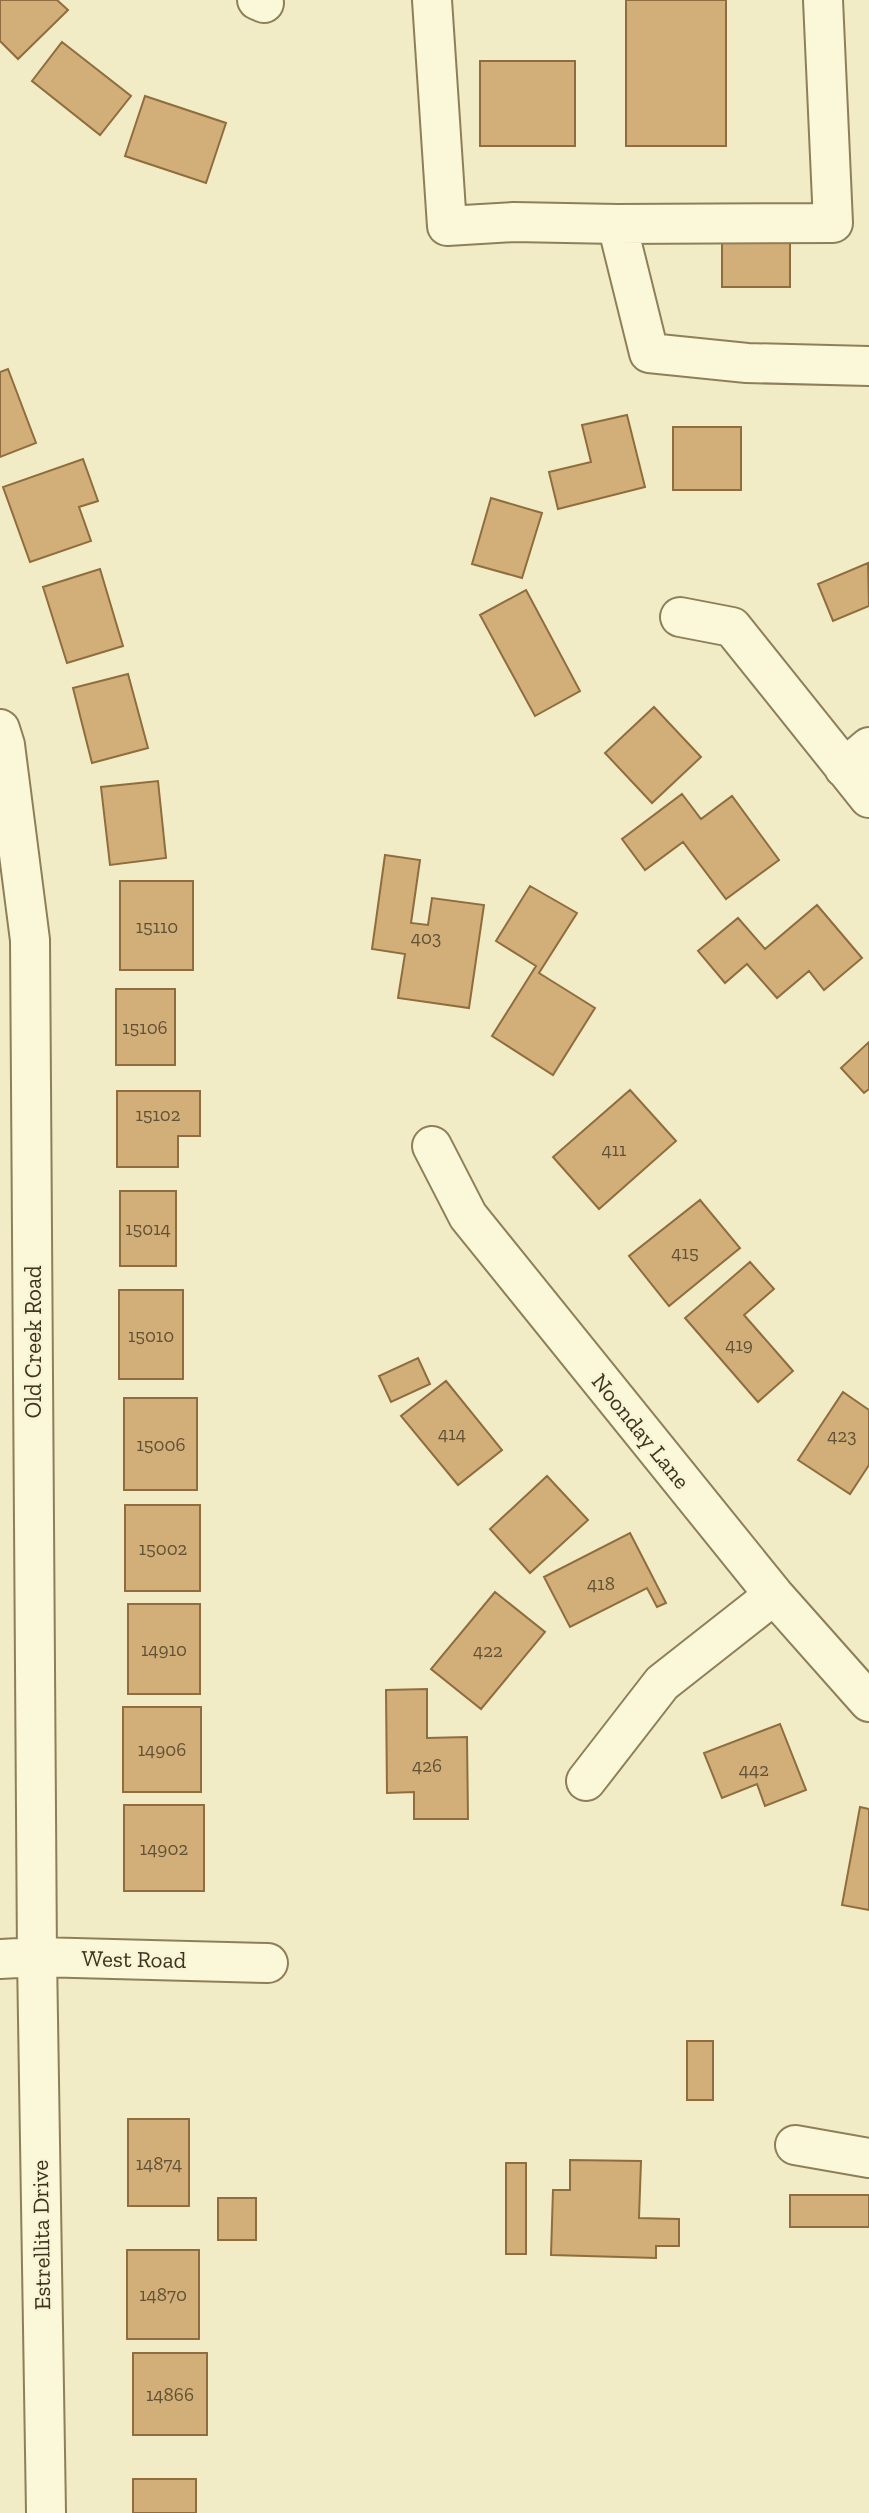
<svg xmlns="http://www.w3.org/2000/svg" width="869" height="2513" viewBox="0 0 869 2513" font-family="'Zilla Slab',serif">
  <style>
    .building { fill: #d2ae79; stroke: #8f6d3e; stroke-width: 2 }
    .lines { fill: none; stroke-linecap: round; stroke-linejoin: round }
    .minor-casing { stroke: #8e7f59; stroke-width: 42 }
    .minor { stroke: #fbf7d9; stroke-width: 38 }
    .labels { text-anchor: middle; stroke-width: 5; stroke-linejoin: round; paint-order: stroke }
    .number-label { font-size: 19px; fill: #625235 }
    .street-label { font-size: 23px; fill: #3d331e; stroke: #f8f4d5 }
  </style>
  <rect width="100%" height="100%" fill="#f1ecc5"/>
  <path class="building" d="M 0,0 L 57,0 L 68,10 L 18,59 L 0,41 Z
    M 626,0 L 726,0 L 726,146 L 626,146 Z
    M 62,42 L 131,96 L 100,135 L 32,81 Z
    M 480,61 L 575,61 L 575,146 L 480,146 Z
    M 145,96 L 226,123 L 206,183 L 125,156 Z
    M 722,234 L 790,234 L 790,287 L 722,287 Z
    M 8,369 L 36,443 L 0,457 L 0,372 Z
    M 627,415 L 645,487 L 558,509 L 549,472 L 591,462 L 582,425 Z
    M 673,427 L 741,427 L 741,490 L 673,490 Z
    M 83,459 L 98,501 L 79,507 L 91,541 L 30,562 L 3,487 Z
    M 491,498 L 542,513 L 522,578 L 472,564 Z
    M 868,563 L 869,606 L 833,621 L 818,584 Z
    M 100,569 L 123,646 L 67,663 L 43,587 Z
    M 526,590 L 580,691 L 535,716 L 480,615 Z
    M 128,674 L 148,748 L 92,763 L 73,688 Z
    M 654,707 L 701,757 L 652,803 L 605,753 Z
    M 158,781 L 166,858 L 110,865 L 101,787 Z
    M 682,794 L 701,819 L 732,796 L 779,860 L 726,899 L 683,842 L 645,870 L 622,839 Z
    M 385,855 L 420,860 L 411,923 L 428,925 L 432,898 L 484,905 L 469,1008 L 398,998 L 405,954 L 372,949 Z
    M 120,881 L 193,881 L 193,970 L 120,970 Z
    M 530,886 L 577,913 L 539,973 L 595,1008 L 553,1075 L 492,1036 L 536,966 L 496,941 Z
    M 817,905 L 862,958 L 824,990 L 809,971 L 777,998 L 747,964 L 725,983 L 698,951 L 738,918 L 765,949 Z
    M 116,989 L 175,989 L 175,1065 L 116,1065 Z
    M 869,1042 L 869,1089 L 864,1093 L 841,1068 Z
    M 630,1090 L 676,1141 L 599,1209 L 553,1157 Z
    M 117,1091 L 200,1091 L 200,1136 L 178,1136 L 178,1167 L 117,1167 Z
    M 120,1191 L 176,1191 L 176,1266 L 120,1266 Z
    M 700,1200 L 740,1248 L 669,1306 L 629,1256 Z
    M 750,1262 L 774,1289 L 744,1315 L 793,1371 L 758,1402 L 685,1318 Z
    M 119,1290 L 183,1290 L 183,1379 L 119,1379 Z
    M 418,1358 L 430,1384 L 391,1402 L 379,1376 Z
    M 446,1381 L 502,1450 L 458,1485 L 401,1416 Z
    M 843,1392 L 869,1410 L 869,1465 L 850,1494 L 798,1460 Z
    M 124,1398 L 197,1398 L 197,1490 L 124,1490 Z
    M 547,1476 L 588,1520 L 530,1573 L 490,1529 Z
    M 125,1505 L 200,1505 L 200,1591 L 125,1591 Z
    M 630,1533 L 666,1603 L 657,1607 L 647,1588 L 570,1627 L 544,1577 Z
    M 495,1592 L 545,1632 L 481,1709 L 431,1669 Z
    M 128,1604 L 200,1604 L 200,1694 L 128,1694 Z
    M 427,1689 L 427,1738 L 467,1737 L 468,1819 L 414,1819 L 414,1792 L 387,1793 L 386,1690 Z
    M 123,1707 L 201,1707 L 201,1792 L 123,1792 Z
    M 780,1724 L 806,1790 L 765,1806 L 757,1784 L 722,1798 L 704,1753 Z
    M 124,1805 L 204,1805 L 204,1891 L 124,1891 Z
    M 860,1807 L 869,1809 L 869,1910 L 842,1905 Z
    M 687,2041 L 713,2041 L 713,2100 L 687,2100 Z
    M 128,2119 L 189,2119 L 189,2206 L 128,2206 Z
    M 570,2160 L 641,2161 L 639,2218 L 679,2219 L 679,2246 L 656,2246 L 656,2258 L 551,2255 L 553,2190 L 570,2190 Z
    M 506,2163 L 526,2163 L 526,2254 L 506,2254 Z
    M 790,2195 L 869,2195 L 869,2227 L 790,2227 Z
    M 218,2198 L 256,2198 L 256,2240 L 218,2240 Z
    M 127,2250 L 199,2250 L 199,2339 L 127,2339 Z
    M 133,2353 L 207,2353 L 207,2435 L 133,2435 Z
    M 133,2479 L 196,2479 L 196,2513 L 133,2513 Z"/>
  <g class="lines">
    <defs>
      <path id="minor" d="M 257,0 L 264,3
        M 432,0 L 447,226 L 514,222 L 617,224 L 833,223 L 823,0
        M 617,224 L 649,353 L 747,363 L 869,366
        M 680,617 L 732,627 L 869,798
        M 0,729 L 5,745 L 30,940 L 37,1957 L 46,2513
        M 844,768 L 869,747
        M 432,1146 L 468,1216 L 774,1595 L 869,1702
        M 586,1781 L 662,1683 L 774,1595
        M 0,1959 L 37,1957 L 268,1963
        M 795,2145 L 869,2158"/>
    </defs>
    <use href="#minor" class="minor-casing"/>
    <use href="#minor" class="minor"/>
  </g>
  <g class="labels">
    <g class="number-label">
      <text x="157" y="933">15110</text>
      <text x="426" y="944">403</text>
      <text x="145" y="1034">15106</text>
      <text x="158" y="1121">15102</text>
      <text x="614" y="1156">411</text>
      <text x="148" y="1235">15014</text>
      <text x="685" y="1259">415</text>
      <text x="151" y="1342">15010</text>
      <text x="739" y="1351">419</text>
      <text x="452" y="1440">414</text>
      <text x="842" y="1442">423</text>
      <text x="161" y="1451">15006</text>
      <text x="163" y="1555">15002</text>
      <text x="601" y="1590">418</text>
      <text x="164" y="1656">14910</text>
      <text x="488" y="1657">422</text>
      <text x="162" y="1756">14906</text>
      <text x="427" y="1772">426</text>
      <text x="754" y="1776">442</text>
      <text x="164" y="1855">14902</text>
      <text x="159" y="2170">14874</text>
      <text x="163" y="2301">14870</text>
      <text x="170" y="2401">14866</text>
    </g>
    <g class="street-label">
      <text transform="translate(33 1342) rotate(-90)" y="8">Old Creek Road</text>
      <text transform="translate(641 1431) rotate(51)" y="8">Noonday Lane</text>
      <text transform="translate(134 1959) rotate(1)" y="8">West Road</text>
      <text transform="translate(41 2235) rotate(-91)" y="8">Estrellita Drive</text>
    </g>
  </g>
</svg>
